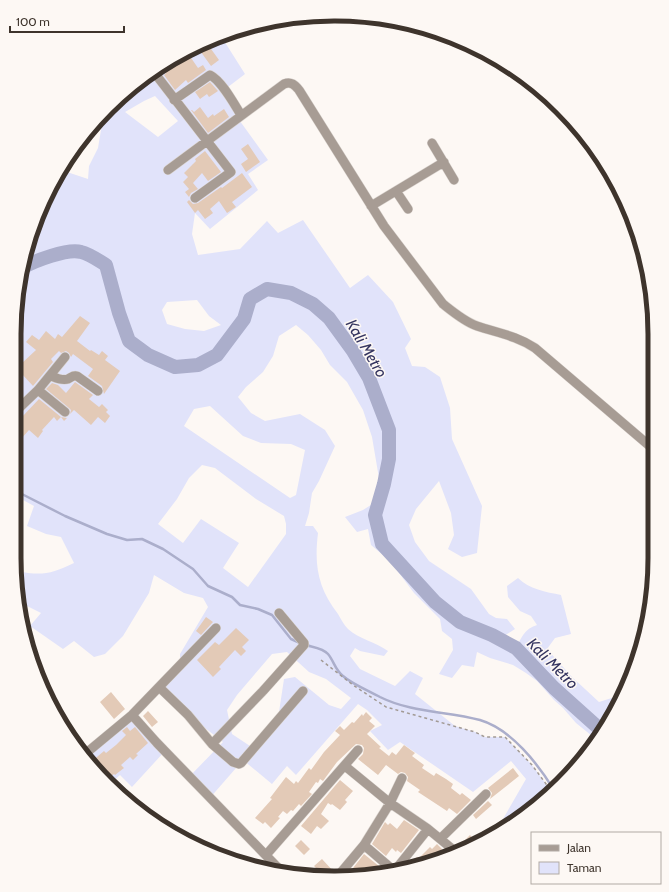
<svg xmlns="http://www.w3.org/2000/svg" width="669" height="892" viewBox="0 0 669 892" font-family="Cabin,sans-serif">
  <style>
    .green { fill: #e1e3fa; fill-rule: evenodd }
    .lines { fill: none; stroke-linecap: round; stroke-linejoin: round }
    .stream { stroke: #abaecb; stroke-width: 2.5 }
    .river { stroke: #abaecb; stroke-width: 14 }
    .building { fill: #e3cab7 }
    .street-casing { stroke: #dbd5d0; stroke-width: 10 }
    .path { stroke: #a29a94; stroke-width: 1.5; stroke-dasharray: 3 3; stroke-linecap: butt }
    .street { stroke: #a79c94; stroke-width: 9 }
    .labels { text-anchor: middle; stroke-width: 3; stroke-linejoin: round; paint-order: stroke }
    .water-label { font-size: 16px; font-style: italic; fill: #353560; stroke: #fdf8f4 }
    .rim { fill: none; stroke: #3e342c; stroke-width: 5 }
  </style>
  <rect width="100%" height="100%" fill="#fdf8f4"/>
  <path class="green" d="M 221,36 L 245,74 L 228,87 L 234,99 L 237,117 L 268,160 L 248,174 L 258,190 L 210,229 L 195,213 L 192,234 L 198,255 L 240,249 L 267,221 L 278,233 L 303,220 L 350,288 L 368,275 L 393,302 L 411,339 L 405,348 L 412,366 L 425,367 L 440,377 L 450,408 L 452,439 L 482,506 L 477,553 L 462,557 L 448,549 L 454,535 L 451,513 L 439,481 L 416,509 L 409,525 L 415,542 L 429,561 L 471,589 L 489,614 L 496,618 L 507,619 L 515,629 L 499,639 L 516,648 C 522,637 524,629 537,625 L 531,616 L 520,611 L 508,597 L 507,586 L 518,578 C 529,589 546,592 561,595 L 571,634 L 555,638 L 547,649 L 572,677 L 599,702 L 621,695 L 601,735 L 597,740 L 576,723 L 563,708 L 554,700 L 537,681 L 526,673 L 513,665 L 490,658 L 477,652 L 474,667 L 462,665 L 452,678 L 439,674 L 453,650 L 452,639 L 442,631 L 440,619 L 414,593 L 390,561 L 371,545 L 368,529 L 357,532 L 345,517 L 363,510 L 374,503 L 381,490 L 372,437 L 363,410 L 347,382 L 330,365 L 321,350 L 308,335 L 296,325 L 279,336 L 273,356 L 263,372 L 246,387 L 238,397 L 251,413 L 265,421 L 300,414 L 325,430 L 335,446 L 319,481 L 312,493 L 309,513 L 305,526 L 313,526 L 318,533 C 314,566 318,588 338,614 C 341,619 344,625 348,629 C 359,639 376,642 388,651 L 384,656 L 360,651 L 355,648 L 350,656 L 360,669 L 395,686 L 410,671 L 423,678 L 415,694 L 455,726 L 475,732 L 485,737 L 505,737 L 532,765 L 552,792 L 523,816 L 520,813 L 509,826 L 495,833 L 526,779 L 511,761 L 473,792 L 400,742 L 388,750 L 370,731 L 382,725 L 367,710 L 358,704 L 296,775 L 287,766 L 272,784 L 243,760 L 209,799 L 188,778 L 223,742 L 205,728 L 159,683 L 180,664 L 180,654 L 208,607 L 203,598 L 184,593 L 154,575 L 149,593 L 123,636 L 105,654 L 94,657 L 74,641 L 63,649 L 30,626 L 41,613 L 27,606 L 20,601 L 16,571 C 42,576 51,574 74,563 L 61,537 L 46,534 L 27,526 L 34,506 L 14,495 L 15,314 L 25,254 L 37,243 L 32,234 L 42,206 L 56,196 L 56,182 L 54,181 L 61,170 L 88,179 L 89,166 L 98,148 L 103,118 L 156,68 L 212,38 ZM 155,96 L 178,121 L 158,137 L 125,112 L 144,101 ZM 197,300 L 209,316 L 221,325 L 204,331 L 185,329 L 167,324 L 162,310 L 167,302 ZM 210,406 L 243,436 L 261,443 L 291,444 L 305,450 L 296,495 L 290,498 L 184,426 L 194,409 ZM 202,465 L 215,468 L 256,499 L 284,516 L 286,524 L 286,534 L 248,587 L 223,568 L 239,543 L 201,519 L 183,543 L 158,524 L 177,499 L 189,478 ZM 287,652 L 309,672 L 326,679 L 351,698 L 341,709 L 329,705 L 295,677 L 284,679 L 279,712 L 253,748 L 232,734 L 227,710 L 237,695 L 272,654 Z
    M 129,713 L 165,751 L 132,787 L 120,775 L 109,785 L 83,752 Z"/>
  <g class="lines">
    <path class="stream" d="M 14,490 L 65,516 L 107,534 L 127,540 L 142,539 L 163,549 L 193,569 L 208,586 L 232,597 L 240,605 L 258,609 L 272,615 L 291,639 L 300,643
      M 306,645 C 312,647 323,648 328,654 C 334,661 335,670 343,676 C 352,684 369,691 380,697 C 412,713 447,711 480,720 C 511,729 538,764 554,790"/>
    <path class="river" d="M 22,268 C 34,261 68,248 81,252 C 90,254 99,261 106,265 L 119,313 L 129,341 L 148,355 L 175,367 L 198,365 L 217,355 L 244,319 L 250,299 L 267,289 L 291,293 L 313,304 L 329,318 L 353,351 L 369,378 L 389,430 L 389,459 L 384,484 L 375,515 L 382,544 L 435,602 L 460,622 L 492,635 L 516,648 L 554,688 L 603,732"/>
  </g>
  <path class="building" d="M 206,42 L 219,60 L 211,66 L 198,48 Z
    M 187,52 L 198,68 L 203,65 L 206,70 L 188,83 L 186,80 L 175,90 L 164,75 L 166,73 L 164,71 L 173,63 L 171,60 Z
    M 210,82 L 218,91 L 209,97 L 207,94 L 200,99 L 195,92 Z
    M 200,107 L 208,118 L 213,114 L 214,116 L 224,109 L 229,117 L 208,133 L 191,110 L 192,110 L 194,112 Z
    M 248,144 L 260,162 L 246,172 L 241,164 L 248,159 L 241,149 Z
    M 205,151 L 221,172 L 208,181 L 202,173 L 193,183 L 198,189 L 191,193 L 189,197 L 185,192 L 189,189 L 183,182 L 188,177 L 184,173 L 196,161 L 195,159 Z
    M 242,173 L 252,187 L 232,202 L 236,207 L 227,213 L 219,201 L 210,209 L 213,213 L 205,219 L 198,210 L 195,213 L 187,202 L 189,200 L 193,204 L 198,203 L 221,187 L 222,188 Z
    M 80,316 L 90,323 L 77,341 L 90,351 L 91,350 L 99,355 L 102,351 L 108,356 L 105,360 L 120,371 L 104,394 L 102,386 L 88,376 L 93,369 L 73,354 L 71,357 L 69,353 L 66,351 L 61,353 L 59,351 L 51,359 L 53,362 L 33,386 L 21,373 L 14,380 L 15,357 L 21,364 L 36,350 L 26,342 L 32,335 L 39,340 L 46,331 L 55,339 L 58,334 L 62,337 Z
    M 75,382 L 93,395 L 89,399 L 99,407 L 102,404 L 108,410 L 106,412 L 110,416 L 105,423 L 98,417 L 91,425 L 74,410 L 70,414 L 71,410 L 69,408 L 46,389 L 52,383 L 58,385 L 66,393 Z
    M 39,399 L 61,417 L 67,418 L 64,421 L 61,417 L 57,421 L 54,417 L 42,430 L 43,431 L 38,438 L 29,430 L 21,439 L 14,434 L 14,419 L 19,416 L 21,418 Z
    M 206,617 L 213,622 L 201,635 L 196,631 Z
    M 236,628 L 249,640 L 242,647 L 246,651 L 241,656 L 235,650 L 219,667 L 221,669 L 213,677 L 197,660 L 215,642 L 219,645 Z
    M 111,692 L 125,709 L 114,719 L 100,702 Z
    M 148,711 L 158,722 L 152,727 L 143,716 Z
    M 366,712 L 372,718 L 369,721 L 375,726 L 367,734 L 381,747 L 379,748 L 389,756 L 392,752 L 396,755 L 404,745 L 415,753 L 412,756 L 424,765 L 422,768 L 434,776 L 436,773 L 446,779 L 453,784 L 451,788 L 460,795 L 462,793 L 471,800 L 457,814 L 449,808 L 447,811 L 418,792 L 420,790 L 407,781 L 408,777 L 405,773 L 401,772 L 398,774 L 386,765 L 378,775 L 358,759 L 363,754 L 364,748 L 362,745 L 356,744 L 337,762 L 323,781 L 320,779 L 318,783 L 316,782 L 309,792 L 312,794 L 301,806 L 299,804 L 293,811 L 291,810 L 287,814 L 283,811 L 278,817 L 280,818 L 271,828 L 265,822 L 263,824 L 255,818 L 272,799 L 270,798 L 286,777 L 294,784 L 296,781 L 298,783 L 309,768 L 311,770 L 324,752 L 340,735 L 335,731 L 340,726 L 344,730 L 352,722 L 354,723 L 362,714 L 363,716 Z
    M 127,727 L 130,731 L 135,727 L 148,743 L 136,754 L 138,755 L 133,760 L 130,757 L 121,765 L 124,768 L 115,775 L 114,774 L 108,779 L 102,773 L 100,774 L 91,762 L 104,751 L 106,753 L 116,745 L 126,735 L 122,731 Z
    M 513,768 L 519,776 L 490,799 L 492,793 L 488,788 Z
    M 340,780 L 353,791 L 345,800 L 347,802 L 340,810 L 332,804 L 331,805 L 328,803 L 321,814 L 329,821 L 321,829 L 317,826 L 311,834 L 301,826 Z
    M 488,801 L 492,805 L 476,819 L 473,815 Z
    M 404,820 L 419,830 L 401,853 L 397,850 L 396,852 L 392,848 L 386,856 L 372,844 L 385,822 L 388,825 L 390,823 L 397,829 Z
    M 470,835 L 476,842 L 467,846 L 463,842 Z
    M 301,840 L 310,849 L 304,855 L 295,846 Z
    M 437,844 L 442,849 L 437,854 L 441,859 L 437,861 L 406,867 L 417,857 L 419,858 L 430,847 L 432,849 Z
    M 364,854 L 380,867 L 375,873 L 355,877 L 359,872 L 353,868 Z
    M 322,859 L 334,872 L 329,876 L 319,875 L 314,870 L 316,868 L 314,866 Z"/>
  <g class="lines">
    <defs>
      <path id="street" d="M 153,71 L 231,172 L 195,198
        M 174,100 L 210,75 C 222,81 234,104 241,115
        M 432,143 L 454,180
        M 168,170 L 284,84 C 291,81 295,85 299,90 L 384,226 L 443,304 C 453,312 465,322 477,326 C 498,333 517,336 535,348 L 652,448
        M 396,191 L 408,209
        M 371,206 L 444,162
        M 51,376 C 56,378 62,381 68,379 C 72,377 73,375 77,376 L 98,391
        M 38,390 L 65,412
        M 14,413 L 38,390 L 65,357
        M 159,687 L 188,715 L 212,744 L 263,691 L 304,645 L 304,643 L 279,613
        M 132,715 L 157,743 L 283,873
        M 212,744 L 233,762 L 239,764 L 241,763 L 303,691
        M 85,754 L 132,715 L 216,628
        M 345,766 L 390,803 L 428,829 L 456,852
        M 441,838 L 486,794
        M 364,845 L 392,869 L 395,870
        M 266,855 L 358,750
        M 396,869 L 428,829
        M 338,876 L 364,845 L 390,803 L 402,778"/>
    </defs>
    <use href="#street" class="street-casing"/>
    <path class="path" d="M 321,660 L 353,685 L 386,707 L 475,732 L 485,737 L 505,737 L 532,765 L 552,792"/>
    <use href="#street" class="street"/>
  </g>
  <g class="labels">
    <g class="water-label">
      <text transform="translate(367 348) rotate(59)" y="6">Kali Metro</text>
      <text transform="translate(553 663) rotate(45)" y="6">Kali Metro</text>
    </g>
  </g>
  <path d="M0 0H669V892H0ZM334 21H335A313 313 0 0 1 648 334V558A313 313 0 0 1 335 871H334A313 313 0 0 1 21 558V334A313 313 0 0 1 334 21Z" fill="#fdf8f4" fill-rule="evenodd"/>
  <path class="rim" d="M334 21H335A313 313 0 0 1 648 334V558A313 313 0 0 1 335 871H334A313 313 0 0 1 21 558V334A313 313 0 0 1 334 21Z"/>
  <rect x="531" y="832" width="130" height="52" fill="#fdf8f4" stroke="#b1aaa4"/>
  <rect x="539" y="845" width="20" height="6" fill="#a79c94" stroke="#b1aaa4"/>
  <text x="567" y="852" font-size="12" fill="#3e342c">Jalan</text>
  <rect x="539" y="862" width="20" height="12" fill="#e1e3fa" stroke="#b1aaa4"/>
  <text x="567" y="872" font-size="12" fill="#3e342c">Taman</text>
  <path d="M10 26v6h114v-6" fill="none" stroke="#3e342c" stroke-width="2"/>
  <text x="16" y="26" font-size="12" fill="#3e342c" stroke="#fdf8f4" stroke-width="3" paint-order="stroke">100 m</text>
</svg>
